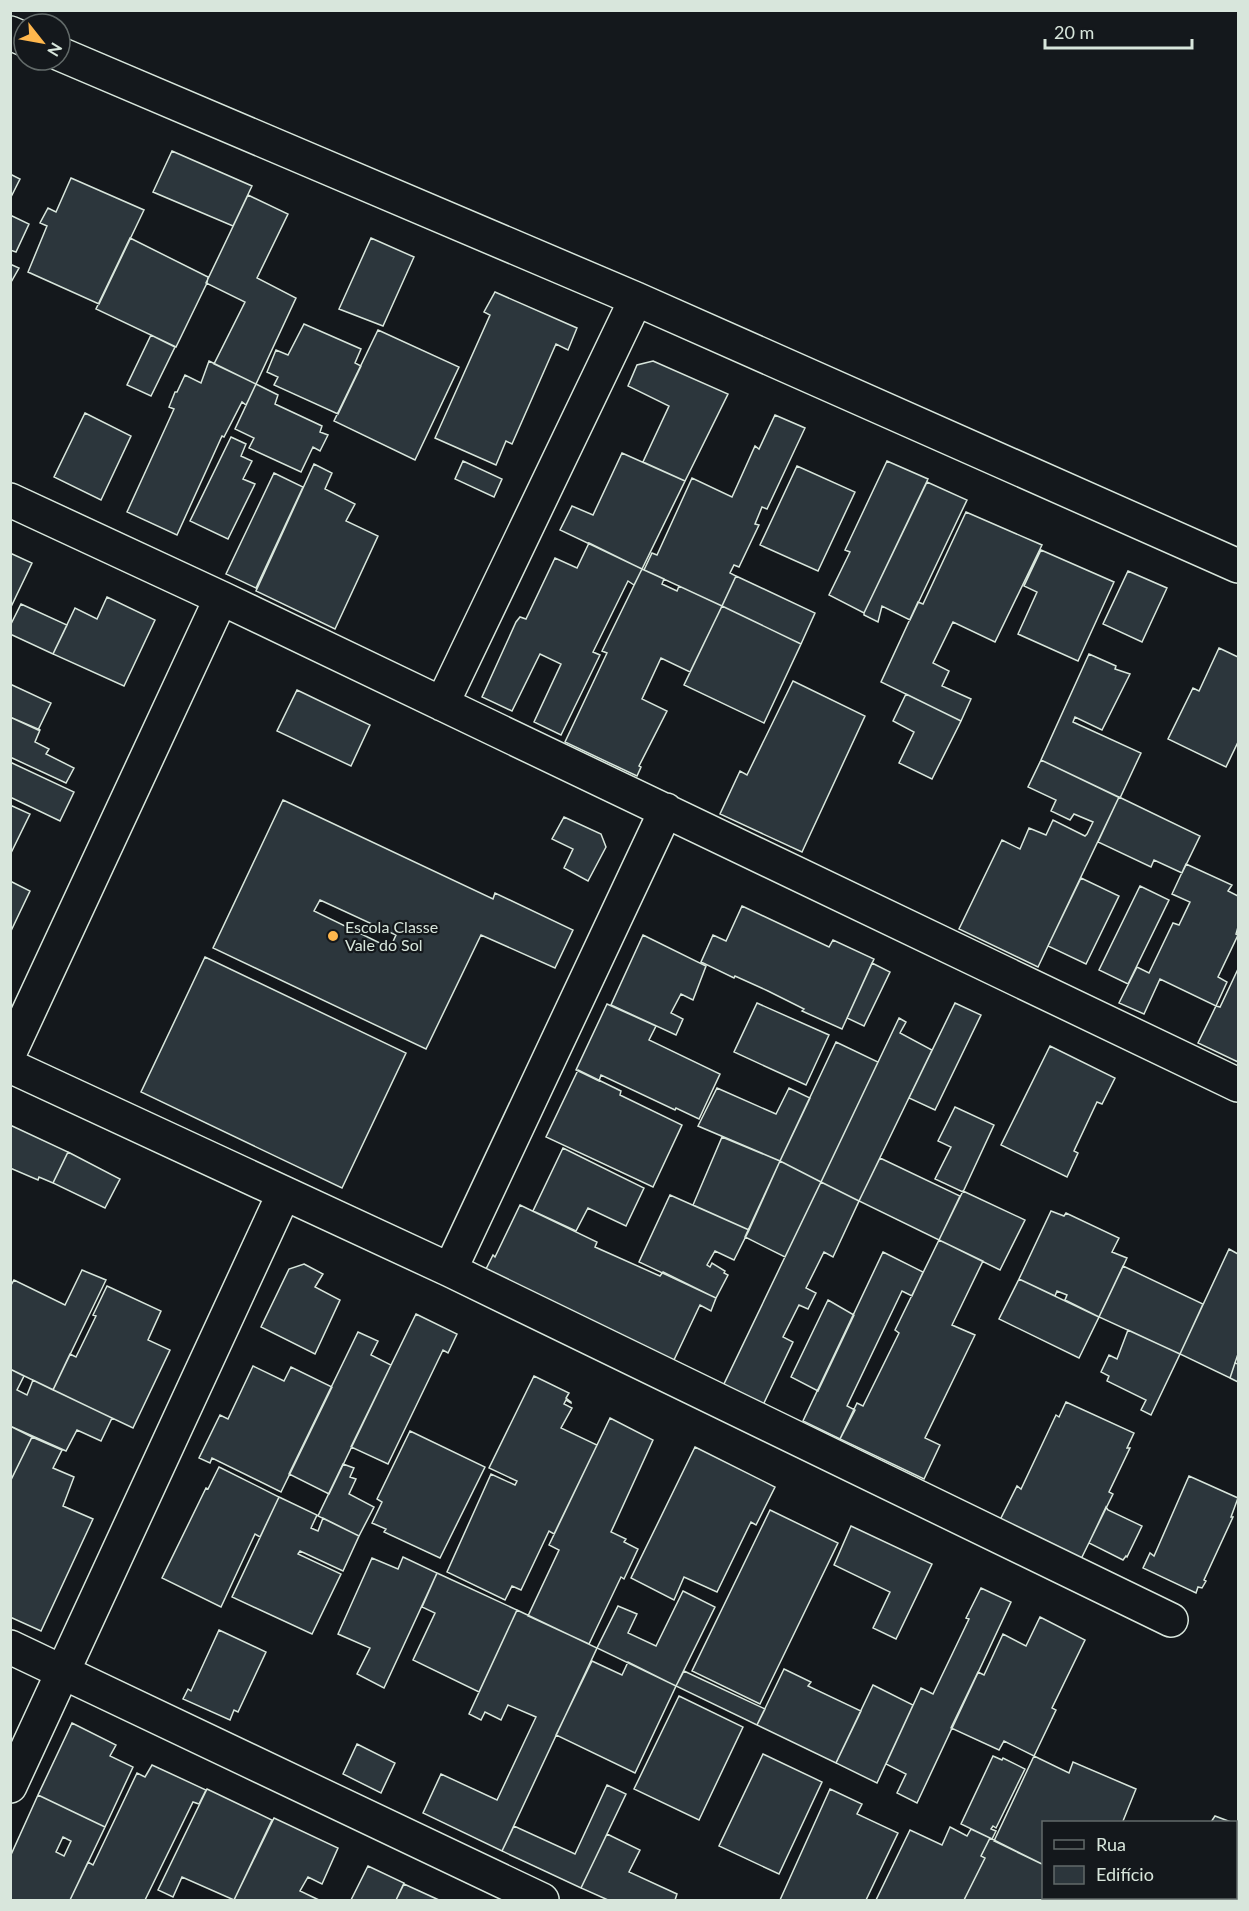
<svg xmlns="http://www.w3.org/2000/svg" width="1249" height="1911" viewBox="0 0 1249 1911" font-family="Lato,sans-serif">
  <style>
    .building { fill: #2c363c; stroke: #d8e6dc; stroke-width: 1.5; fill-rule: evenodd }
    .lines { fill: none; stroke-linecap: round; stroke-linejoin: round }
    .minor-casing { stroke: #d8e6dc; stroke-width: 36 }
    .minor { stroke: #14181c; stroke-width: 33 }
    .poi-dot { fill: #ffb74d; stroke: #14181c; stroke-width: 2 }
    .labels { text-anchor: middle; stroke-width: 4.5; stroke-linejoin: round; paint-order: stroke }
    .poi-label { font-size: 16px; fill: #d8e6dc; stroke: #14181c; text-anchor: start }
  </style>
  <rect width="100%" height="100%" fill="#14181c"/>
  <path class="building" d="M 172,151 L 252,186 L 233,226 L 153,192 Z
    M 10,174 L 20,179 L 10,199 Z
    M 71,178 L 144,210 L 99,304 L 28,272 L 47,226 L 40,223 L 48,208 L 56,212 Z
    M 248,195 L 288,214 L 257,278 L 296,298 L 256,384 L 214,364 L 245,302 L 206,283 Z
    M 10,215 L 29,224 L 16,252 L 10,250 Z
    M 130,238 L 208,277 L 207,283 L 176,347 L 96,309 Z
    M 371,238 L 414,257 L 383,326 L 339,309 Z
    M 10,264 L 19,268 L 10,284 Z
    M 495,292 L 577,328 L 568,350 L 556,344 L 512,444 L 506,441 L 496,465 L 435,438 L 490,315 L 484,312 Z
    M 304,324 L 361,349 L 355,363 L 361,366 L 338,414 L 274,385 L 278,377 L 267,372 L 276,350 L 288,355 Z
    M 378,330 L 459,367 L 415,460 L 334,421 Z
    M 151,335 L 175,347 L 151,396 L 127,385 Z
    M 209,361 L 256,384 L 246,405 L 242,402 L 224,437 L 222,436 L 177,535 L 127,512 L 174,409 L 169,407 L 175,392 L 177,392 L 185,375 L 201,383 Z
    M 653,361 L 728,394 L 685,481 L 643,462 L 669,406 L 628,386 L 637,365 Z
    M 256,384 L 278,395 L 275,404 L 322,426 L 320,432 L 328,435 L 320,451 L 313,447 L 301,472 L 249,448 L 254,438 L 235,429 Z
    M 85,413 L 131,436 L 101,500 L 54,477 Z
    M 775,415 L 805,428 L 767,509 L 762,507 L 755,524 L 759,525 L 739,567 L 734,565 L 730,573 L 736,576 L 722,606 L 644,570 L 652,553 L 657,555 L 692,478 L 732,497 L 755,446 L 759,449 Z
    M 231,437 L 246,444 L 241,456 L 252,461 L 243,479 L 255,484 L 228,539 L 190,521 Z
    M 622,453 L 685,481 L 642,569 L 560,530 L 572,506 L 593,515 Z
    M 463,461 L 502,479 L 494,497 L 455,479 Z
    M 887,461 L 928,479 L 864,613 L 829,595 L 850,552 L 845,550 Z
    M 314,464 L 332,473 L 325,489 L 355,504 L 346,521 L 378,536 L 335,629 L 256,591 Z
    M 797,466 L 855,492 L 818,571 L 760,545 Z
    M 274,473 L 303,487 L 256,588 L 226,574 Z
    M 927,482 L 967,500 L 910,620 L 882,606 L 878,622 L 864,615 L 864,613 Z
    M 966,512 L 1042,545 L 995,642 L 953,622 L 933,663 L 949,671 L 942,686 L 971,699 L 961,721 L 881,682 L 918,602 L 923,604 Z
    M 589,543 L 642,569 L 634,585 L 628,581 L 593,652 L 600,655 L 561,735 L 534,722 L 561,664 L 540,654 L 512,711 L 482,697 L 516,622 L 520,617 L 526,619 L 555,558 L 577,568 Z
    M 1041,550 L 1114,582 L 1078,661 L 1018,634 L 1037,592 L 1024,586 Z
    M 10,553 L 32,563 L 10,609 Z
    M 642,569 L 664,579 L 662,584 L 677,591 L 679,586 L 722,606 L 690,672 L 661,658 L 642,699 L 667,711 L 639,766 L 641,767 L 637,776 L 565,742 L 607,653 L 602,651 Z
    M 1128,571 L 1167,588 L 1142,642 L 1103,624 Z
    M 736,576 L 815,613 L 801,644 L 722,606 Z
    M 107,597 L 155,620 L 124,686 L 53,654 L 75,608 L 97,619 Z
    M 21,604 L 67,625 L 53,654 L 10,634 L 10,626 Z
    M 722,606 L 801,644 L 764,723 L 684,685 Z
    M 1219,648 L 1238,657 L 1238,742 L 1226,767 L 1168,739 L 1193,688 L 1199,691 Z
    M 1089,654 L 1116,666 L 1115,669 L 1130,674 L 1102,730 L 1075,717 L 1073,722 L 1141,753 L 1120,798 L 1041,760 Z
    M 793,681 L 865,716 L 802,852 L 720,814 L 740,771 L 747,775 Z
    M 10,684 L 51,703 L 38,730 L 10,717 Z
    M 297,690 L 370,725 L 351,766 L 277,731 Z
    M 906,694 L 961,721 L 932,779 L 899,763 L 914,732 L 893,721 Z
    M 10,717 L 40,730 L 35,742 L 49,749 L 46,754 L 74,768 L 66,783 L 10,757 Z
    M 1041,760 L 1119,797 L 1038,967 L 959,929 L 1002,840 L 1020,849 L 1029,828 L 1046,835 L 1053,820 L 1085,836 L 1087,834 L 1093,822 L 1074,814 L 1070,820 L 1051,811 L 1056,800 L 1028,787 Z
    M 10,762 L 74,792 L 60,821 L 10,797 Z
    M 1119,797 L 1200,836 L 1182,873 L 1154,860 L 1151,867 L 1098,842 Z
    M 283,800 L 493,899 L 495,893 L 573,930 L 555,968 L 481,935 L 426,1049 L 213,948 ZM 320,900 L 396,935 L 390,948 L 314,911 Z
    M 10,805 L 30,814 L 10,855 Z
    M 564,817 L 601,834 L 606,847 L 588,881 L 564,868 L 573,849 L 552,839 Z
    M 1186,864 L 1232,885 L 1228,891 L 1238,896 L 1238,927 L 1236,934 L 1238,935 L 1218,977 L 1227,982 L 1216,1006 L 1160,979 L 1144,1014 L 1119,1003 L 1137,967 L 1149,973 L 1173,923 L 1179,925 L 1190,902 L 1172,894 Z
    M 1081,878 L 1119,896 L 1086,964 L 1048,946 Z
    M 10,881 L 30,891 L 10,933 Z
    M 1140,886 L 1169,900 L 1128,984 L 1099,970 Z
    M 742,906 L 829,947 L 833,940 L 874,959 L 842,1029 L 802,1011 L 804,1009 L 768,991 L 735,976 L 734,978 L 701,962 L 713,935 L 726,941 Z
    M 643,935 L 706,966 L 693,1000 L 681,994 L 671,1013 L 683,1019 L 676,1035 L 611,1005 Z
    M 205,957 L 406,1053 L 342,1188 L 141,1092 Z
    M 872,963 L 890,972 L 864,1026 L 847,1018 Z
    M 1238,969 L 1238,1062 L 1198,1043 L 1216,1006 L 1220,1007 Z
    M 757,1003 L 829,1035 L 806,1085 L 734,1052 Z
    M 955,1003 L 981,1015 L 935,1110 L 909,1098 Z
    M 607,1004 L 656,1026 L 649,1040 L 720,1074 L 699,1119 L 676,1108 L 675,1110 L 601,1075 L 599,1081 L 576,1070 Z
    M 899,1018 L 906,1022 L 900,1033 L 932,1050 L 859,1201 L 821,1182 Z
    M 836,1042 L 878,1062 L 821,1182 L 780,1161 Z
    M 1050,1046 L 1115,1078 L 1102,1104 L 1097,1102 L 1074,1151 L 1078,1153 L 1067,1177 L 1001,1145 Z
    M 578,1070 L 621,1091 L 620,1095 L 682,1125 L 653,1187 L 546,1137 Z
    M 717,1088 L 776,1114 L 789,1088 L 810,1098 L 780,1161 L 698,1126 Z
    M 955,1107 L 994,1125 L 963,1192 L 935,1179 L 951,1147 L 938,1141 Z
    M 10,1125 L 68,1152 L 53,1183 L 39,1177 L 38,1180 L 10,1168 Z
    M 722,1137 L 780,1161 L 749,1230 L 693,1205 Z
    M 563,1148 L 644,1188 L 626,1226 L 588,1208 L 576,1231 L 533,1211 Z
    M 68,1152 L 120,1179 L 105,1208 L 53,1183 Z
    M 880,1158 L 960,1196 L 939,1240 L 859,1201 Z
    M 780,1161 L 821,1182 L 785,1257 L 745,1237 Z
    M 821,1182 L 859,1201 L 833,1257 L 824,1252 L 806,1288 L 816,1293 L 808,1309 L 799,1305 L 783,1337 L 793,1342 L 763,1405 L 723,1386 Z
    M 963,1191 L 1025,1220 L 1000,1270 L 939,1240 Z
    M 670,1195 L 749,1230 L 734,1260 L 715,1251 L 707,1265 L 710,1267 L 712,1263 L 725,1271 L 724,1273 L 728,1275 L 716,1298 L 639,1262 Z
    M 520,1205 L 597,1242 L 595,1247 L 660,1276 L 663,1272 L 716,1298 L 711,1311 L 700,1305 L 673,1362 L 484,1273 L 493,1255 L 495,1257 Z
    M 1051,1211 L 1064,1216 L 1066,1213 L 1119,1238 L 1112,1252 L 1127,1258 L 1099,1317 L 1065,1300 L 1067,1295 L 1057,1291 L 1055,1296 L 1019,1279 Z
    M 939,1240 L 983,1261 L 952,1325 L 975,1335 L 925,1438 L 940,1445 L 924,1479 L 840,1439 L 857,1403 L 863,1406 L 899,1333 L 895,1330 Z
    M 1229,1249 L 1238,1254 L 1238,1354 L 1230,1378 L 1180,1354 Z
    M 883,1252 L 923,1272 L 912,1296 L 902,1291 L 847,1406 L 855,1410 L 840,1439 L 803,1421 Z
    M 304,1264 L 323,1274 L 315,1287 L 340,1300 L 315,1354 L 261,1327 L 289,1269 Z
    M 1123,1266 L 1203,1304 L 1180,1354 L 1099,1317 Z
    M 82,1270 L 106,1280 L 53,1390 L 10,1369 L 10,1287 L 14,1280 L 65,1305 Z
    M 1019,1279 L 1099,1317 L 1079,1358 L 999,1319 Z
    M 107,1286 L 161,1311 L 148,1340 L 170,1350 L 133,1428 L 53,1390 L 70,1354 L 76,1357 L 96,1316 L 93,1315 Z
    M 828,1300 L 854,1315 L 818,1391 L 791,1377 Z
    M 416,1314 L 457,1334 L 448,1353 L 443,1350 L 388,1464 L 351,1447 Z
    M 1128,1330 L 1180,1354 L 1151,1415 L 1141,1410 L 1146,1400 L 1107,1381 L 1109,1376 L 1101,1372 L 1109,1355 L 1117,1359 Z
    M 358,1332 L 378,1341 L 371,1355 L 391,1365 L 329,1494 L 289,1474 Z
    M 1235,1363 L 1238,1364 L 1238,1382 L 1230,1378 Z
    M 253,1366 L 284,1381 L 291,1367 L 332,1387 L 281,1492 L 212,1458 L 210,1463 L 199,1458 L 220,1415 L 228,1419 Z
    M 10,1369 L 24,1376 L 17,1390 L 27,1395 L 33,1380 L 112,1418 L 101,1441 L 77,1430 L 66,1451 L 10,1426 Z
    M 534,1376 L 569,1393 L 566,1398 L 571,1402 L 571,1403 L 566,1400 L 564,1404 L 572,1408 L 561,1428 L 597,1445 L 554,1534 L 549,1531 L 521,1590 L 512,1586 L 505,1600 L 447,1572 L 491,1474 L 515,1485 L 517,1481 L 489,1468 Z
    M 1066,1402 L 1134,1433 L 1127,1448 L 1130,1448 L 1109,1492 L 1113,1494 L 1081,1559 L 1000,1520 L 1017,1486 L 1021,1489 L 1056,1415 L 1059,1417 Z
    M 610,1418 L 653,1440 L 611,1532 L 626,1539 L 624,1542 L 638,1549 L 624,1579 L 621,1577 L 589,1644 L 528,1616 L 559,1550 L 549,1545 Z
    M 10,1426 L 32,1437 L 10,1482 Z
    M 410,1431 L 485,1467 L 440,1558 L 384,1532 L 386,1529 L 372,1523 L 382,1502 L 377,1499 Z
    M 32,1437 L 62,1450 L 53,1468 L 74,1477 L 63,1506 L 93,1519 L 41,1631 L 10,1617 L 10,1482 Z
    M 695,1447 L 775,1487 L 756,1525 L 751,1522 L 717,1592 L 684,1577 L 674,1600 L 631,1578 Z
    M 343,1464 L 354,1468 L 350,1477 L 356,1479 L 349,1494 L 374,1507 L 359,1536 L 318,1516 Z
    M 219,1467 L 279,1497 L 260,1537 L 255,1534 L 221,1607 L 162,1578 L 206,1488 L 208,1489 Z
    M 1189,1476 L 1238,1498 L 1231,1517 L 1233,1517 L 1204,1580 L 1206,1581 L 1202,1588 L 1198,1587 L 1196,1593 L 1143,1568 L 1150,1553 L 1154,1556 Z
    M 279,1497 L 317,1515 L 311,1528 L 318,1531 L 323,1518 L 359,1536 L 343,1571 L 300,1551 L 298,1554 L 341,1574 L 312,1634 L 232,1597 Z
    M 1106,1507 L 1108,1510 L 1142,1526 L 1127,1557 L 1126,1556 L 1123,1560 L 1089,1543 Z
    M 770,1510 L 838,1543 L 760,1704 L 692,1671 Z
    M 851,1526 L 932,1564 L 896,1639 L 873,1628 L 890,1592 L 834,1565 Z
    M 403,1557 L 437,1573 L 384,1688 L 357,1674 L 370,1648 L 338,1634 L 372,1558 L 398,1569 Z
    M 437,1573 L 517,1610 L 479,1692 L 413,1660 L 435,1613 L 422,1607 Z
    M 981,1588 L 1011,1602 L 917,1803 L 897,1793 L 906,1774 L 886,1764 L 921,1688 L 933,1694 L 969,1619 L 966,1618 Z
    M 683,1591 L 715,1607 L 676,1686 L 597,1648 L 618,1606 L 637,1614 L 628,1633 L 656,1646 Z
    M 517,1610 L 597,1648 L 502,1851 L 423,1813 L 441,1774 L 497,1800 L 536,1717 L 508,1705 L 501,1720 L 485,1712 L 481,1720 L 469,1714 Z
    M 1040,1617 L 1085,1640 L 1052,1708 L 1056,1710 L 1034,1756 L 1004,1741 L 999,1750 L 951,1728 L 978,1672 L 984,1675 L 1003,1634 L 1026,1646 Z
    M 219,1630 L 266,1652 L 238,1712 L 234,1710 L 230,1720 L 183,1699 L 188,1689 L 191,1691 Z
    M 592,1661 L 622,1675 L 628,1662 L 676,1686 L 635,1773 L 556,1735 Z
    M 784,1669 L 811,1682 L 808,1686 L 861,1711 L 836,1763 L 757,1725 Z
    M 684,1671 L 765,1709 L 757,1725 L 676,1686 Z
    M 873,1685 L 913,1705 L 877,1783 L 836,1763 Z
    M 679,1696 L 743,1727 L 699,1820 L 634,1789 Z
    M 72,1723 L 116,1745 L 110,1756 L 133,1767 L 105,1827 L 38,1795 Z
    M 357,1744 L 395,1763 L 381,1793 L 343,1774 Z
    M 763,1754 L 822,1782 L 779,1874 L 719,1846 Z
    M 993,1756 L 1002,1760 L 1003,1758 L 1025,1769 L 996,1828 L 993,1826 L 991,1829 L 996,1831 L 992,1839 L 961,1824 Z
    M 1034,1756 L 1069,1773 L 1073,1762 L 1136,1789 L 1123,1821 L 1126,1822 L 1044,1822 L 1044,1865 L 994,1841 Z
    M 152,1765 L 206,1790 L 199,1804 L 193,1802 L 145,1900 L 70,1900 L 88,1862 L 93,1865 L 137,1773 L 145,1777 Z
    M 607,1785 L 626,1794 L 581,1888 L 502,1851 L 514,1826 L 575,1854 Z
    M 207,1789 L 272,1820 L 234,1900 L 182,1877 L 173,1897 L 158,1890 Z
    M 830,1789 L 862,1804 L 857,1814 L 898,1833 L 866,1900 L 780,1900 Z
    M 38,1795 L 105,1827 L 70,1900 L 10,1900 L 10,1857 ZM 63,1837 L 71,1841 L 64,1856 L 56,1852 Z
    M 1215,1816 L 1231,1822 L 1211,1822 Z
    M 274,1818 L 338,1848 L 322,1884 L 308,1877 L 300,1891 L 319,1900 L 234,1900 Z
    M 1236,1824 L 1238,1826 L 1238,1900 L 1178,1900 L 1179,1898 L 1236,1898 Z
    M 950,1827 L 967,1836 L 971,1829 L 990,1838 L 981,1856 L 985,1858 L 964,1900 L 876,1900 L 910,1830 L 942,1845 Z
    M 607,1834 L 640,1850 L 629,1872 L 677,1894 L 675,1900 L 608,1900 L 581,1888 Z
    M 990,1838 L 1044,1865 L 1044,1898 L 1088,1898 L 1087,1900 L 964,1900 L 985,1858 L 981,1856 Z
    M 368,1866 L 404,1883 L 396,1900 L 351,1900 Z
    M 404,1884 L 439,1900 L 396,1900 Z"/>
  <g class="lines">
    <defs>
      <path id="minor" d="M 10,33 L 24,39
        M 60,54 L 636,299 L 1238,566
        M 10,500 L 221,598 L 1238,1085
        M 442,704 L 636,299
        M 10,1052 L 221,598
        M 10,1066 L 450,1270 L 1171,1620
        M 450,1270 L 666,810
        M 10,1647 L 542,1900
        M 10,1786 L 284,1193"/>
    </defs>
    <use href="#minor" class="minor-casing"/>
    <use href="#minor" class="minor"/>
  </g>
  <circle class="poi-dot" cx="333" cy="936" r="6"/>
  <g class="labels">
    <g class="poi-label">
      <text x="345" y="933">Escola Classe<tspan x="345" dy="18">Vale do Sol</tspan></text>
    </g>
  </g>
  <rect width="1249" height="1911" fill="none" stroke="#d8e6dc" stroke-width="24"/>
  <rect x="1042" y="1821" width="195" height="78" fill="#14181c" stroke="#626a69" stroke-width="1.5"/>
  <rect x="1054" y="1840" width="30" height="9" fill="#14181c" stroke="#626a69" stroke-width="1.5"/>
  <text x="1096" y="1851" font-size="18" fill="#d8e6dc">Rua</text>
  <rect x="1054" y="1866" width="30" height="18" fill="#2c363c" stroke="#626a69" stroke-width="1.5"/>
  <text x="1096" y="1881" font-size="18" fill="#d8e6dc">Edifício</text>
  <g transform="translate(42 42) rotate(121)"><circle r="28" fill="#14181c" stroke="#626a69" stroke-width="1.5"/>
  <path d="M0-4.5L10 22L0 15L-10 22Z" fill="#ffb74d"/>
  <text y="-9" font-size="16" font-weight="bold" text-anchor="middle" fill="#d8e6dc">N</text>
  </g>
  <path d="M1045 39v9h147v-9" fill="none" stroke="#d8e6dc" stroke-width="3"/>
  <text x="1054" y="39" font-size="18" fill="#d8e6dc" stroke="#14181c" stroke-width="4.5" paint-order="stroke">20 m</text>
</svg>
